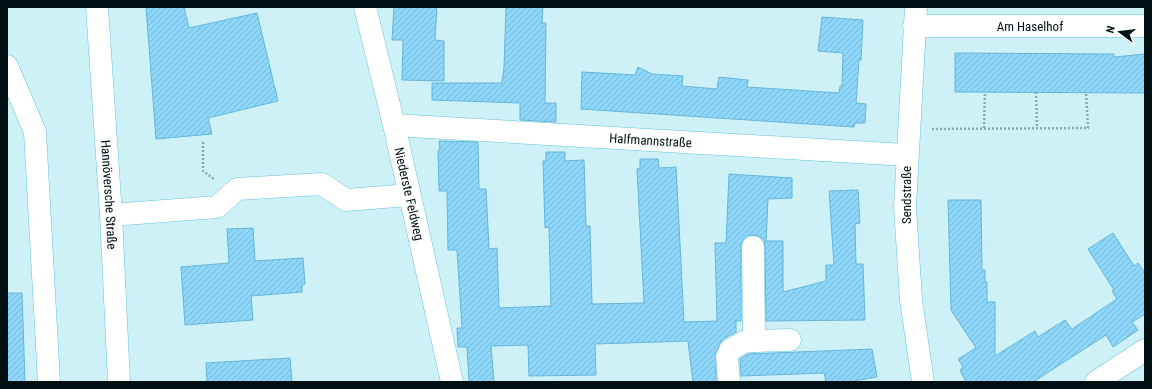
<svg xmlns="http://www.w3.org/2000/svg" width="1152" height="389" viewBox="0 0 1152 389" font-family="'Roboto Condensed',sans-serif">
  <style>
    .building { fill: url(#building-hatch); stroke: #66b5da }
    .lines { fill: none; stroke-linecap: round; stroke-linejoin: round }
    .minor-casing { stroke: #62c4d5; stroke-width: 23 }
    .major-casing { stroke: #62c4d5; stroke-width: 23 }
    .path { stroke: #8da9af; stroke-width: 2.5; stroke-dasharray: 2 2; stroke-linecap: butt }
    .minor { stroke: #fff; stroke-width: 22 }
    .major { stroke: #fff; stroke-width: 22 }
    .labels { text-anchor: middle; stroke-width: 3; stroke-linejoin: round; paint-order: stroke }
    .street-label { font-size: 13px; fill: #000f12; stroke: #fff }
  </style>
  <defs>
    <pattern id="building-hatch" width="6" height="6" patternUnits="userSpaceOnUse"><rect width="6" height="6" fill="#8dd7fb"/><path d="M-1 1l2-2M0 6l6-6M5 7l2-2" fill="none" stroke="#78b7d6"/></pattern>
  </defs>
  <rect width="100%" height="100%" fill="#cef1f8"/>
  <path class="building" d="M 146,7 L 184,7 L 189,28 L 257,13 L 278,101 L 208,118 L 212,134 L 156,139 Z
    M 394,7 L 437,7 L 435,40 L 444,41 L 444,81 L 402,80 L 403,40 L 392,40 Z
    M 506,7 L 543,7 L 542,23 L 546,23 L 545,103 L 556,103 L 556,122 L 520,120 L 520,103 L 432,100 L 432,83 L 502,83 L 504,67 Z
    M 822,17 L 863,20 L 861,60 L 859,60 L 856,103 L 866,104 L 865,123 L 855,123 L 854,127 L 581,109 L 582,72 L 635,75 L 638,67 L 652,74 L 683,76 L 682,86 L 717,89 L 719,77 L 748,80 L 747,87 L 839,93 L 840,86 L 842,86 L 843,53 L 818,51 Z
    M 955,53 L 1114,54 L 1114,57 L 1145,54 L 1145,93 L 955,92 Z
    M 439,141 L 478,142 L 479,189 L 486,189 L 489,249 L 497,248 L 499,308 L 551,306 L 549,227 L 545,228 L 543,161 L 546,161 L 546,152 L 565,152 L 565,161 L 584,160 L 586,226 L 590,226 L 592,304 L 644,303 L 637,169 L 640,168 L 640,159 L 658,159 L 659,168 L 676,167 L 684,322 L 717,321 L 715,243 L 726,243 L 729,174 L 792,178 L 792,198 L 768,199 L 766,241 L 783,241 L 783,292 L 826,281 L 826,265 L 834,265 L 829,191 L 858,190 L 860,223 L 855,224 L 856,264 L 863,264 L 865,320 L 766,321 L 765,246 L 764,240 L 759,236 L 752,235 L 746,236 L 742,241 L 741,247 L 741,321 L 736,321 L 736,332 L 723,339 L 716,352 L 716,382 L 693,382 L 688,341 L 595,344 L 596,375 L 529,376 L 528,345 L 491,346 L 494,382 L 469,382 L 467,347 L 458,347 L 457,328 L 462,328 L 457,250 L 448,250 L 447,191 L 439,191 L 438,150 L 440,150 Z
    M 948,200 L 981,200 L 982,270 L 985,270 L 985,282 L 987,282 L 987,302 L 995,302 L 995,356 L 1035,331 L 1038,337 L 1065,320 L 1072,329 L 1117,299 L 1112,291 L 1114,290 L 1088,249 L 1113,233 L 1134,266 L 1138,263 L 1145,273 L 1145,314 L 1132,322 L 1138,330 L 1113,347 L 1106,335 L 1033,382 L 966,382 L 960,370 L 963,367 L 958,359 L 976,348 L 951,310 Z
    M 253,228 L 255,261 L 303,258 L 305,284 L 302,285 L 302,292 L 251,296 L 253,320 L 185,325 L 181,267 L 229,263 L 227,229 Z
    M 7,293 L 22,293 L 25,382 L 7,382 Z
    M 872,349 L 877,377 L 849,382 L 826,382 L 824,373 L 741,376 L 740,359 L 748,354 Z
    M 290,358 L 292,382 L 207,382 L 206,363 Z"/>
  <g class="lines">
    <defs>
      <g id="minor">
        <path id="s1" d="M 365,7 L 394,125 L 452,382"/>
        <path d="M 916,7 L 905,207 L 911,300 L 923,382"/>
        <path id="s2" d="M 914,26 L 1145,26"/>
        <path d="M 7,66 L 35,132 L 49,382"/>
        <path id="s3" d="M 394,125 L 906,155"/>
        <path d="M 111,215 L 217,207 L 237,189 L 322,184 L 346,200 L 409,195"/>
        <path d="M 754,341 L 790,340"/>
        <path d="M 729,382 L 727,357 L 730,350 L 744,342 L 754,341 L 753,247"/>
        <path d="M 1096,382 L 1145,350"/>
      </g>
      <g id="major">
        <path id="s4" d="M 97,7 L 111,215 L 119,382"/>
      </g>
    </defs>
    <use href="#minor" class="minor-casing"/>
    <use href="#major" class="major-casing"/>
    <path class="path" d="M 1036,92 L 1037,128
      M 984,128 L 985,92
      M 932,129 L 1088,128 L 1086,92
      M 203,142 L 203,171 L 214,179"/>
    <use href="#minor" class="minor"/>
    <use href="#major" class="major"/>
  </g>
  <g class="labels">
    <g class="street-label">
      <text dy="5" stroke="none"><textPath href="#s2" startOffset="116">Am Haselhof</textPath></text>
      <text dy="5" stroke="none"><textPath href="#s3" startOffset="257">Halfmannstraße</textPath></text>
      <text dy="5" stroke="none"><textPath href="#s4" startOffset="188">Hannöversche Straße</textPath></text>
      <text dy="5" stroke="none"><textPath href="#s1" startOffset="192">Niederste Feldweg</textPath></text>
      <text transform="translate(906 195) rotate(-90)" y="5">Sendstraße</text>
    </g>
  </g>
  <rect width="1152" height="389" fill="none" stroke="#000f12" stroke-width="16"/>
  <g transform="translate(1120 32) rotate(285)" stroke="#ffffff" stroke-width="3" paint-order="stroke">
  <path d="M0-3L7 15L0 10L-7 15Z" fill="#000f12"/>
  <text y="-6" font-size="11" font-weight="bold" text-anchor="middle" fill="#000f12">N</text>
  </g>
</svg>
